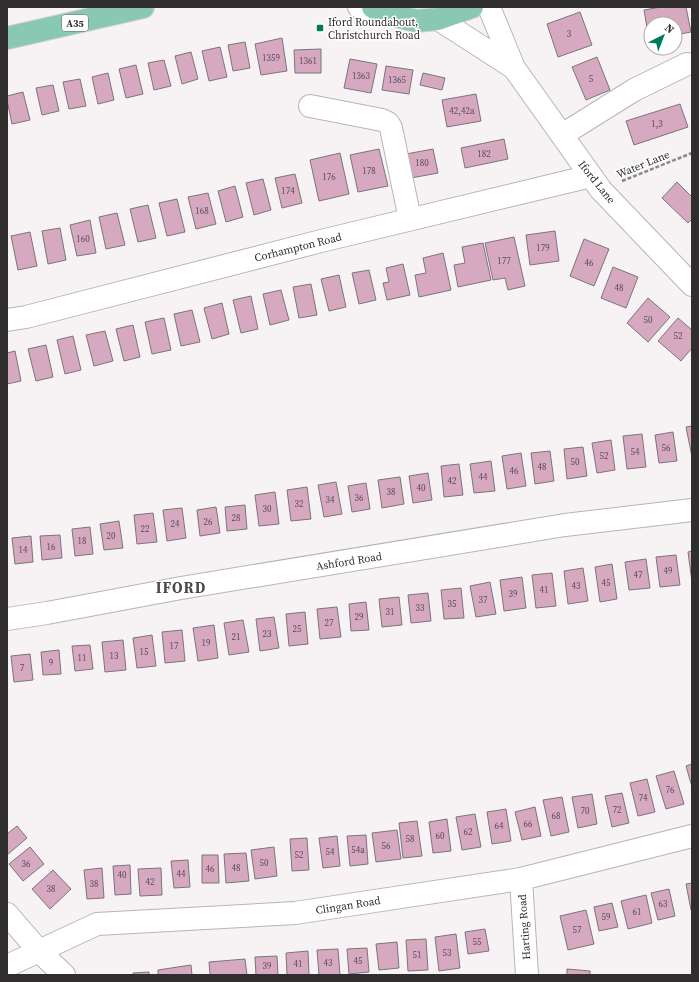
<svg xmlns="http://www.w3.org/2000/svg" width="699" height="982" viewBox="0 0 699 982" font-family="'Source Serif 4',serif">
  <style>
    .building { fill: #d7a9c1; stroke: #7a7578 }
    .lines { fill: none; stroke-linecap: round; stroke-linejoin: round }
    .minor-casing { stroke: #b9b4b6; stroke-width: 24 }
    .major-casing { stroke: #d1d1d1; stroke-width: 24 }
    .path { stroke: #8c888a; stroke-width: 2.5; stroke-dasharray: 4 2; stroke-linecap: butt }
    .minor { stroke: #fff; stroke-width: 22 }
    .major { stroke: #89c9b2; stroke-width: 22 }
    .poi-dot { fill: #007b5a; stroke: #fff; stroke-width: 1.5 }
    .labels { text-anchor: middle; stroke-width: 3; stroke-linejoin: round; paint-order: stroke }
    .number-label { font-size: 9px; fill: #594c53 }
    .shield { fill: #fff; stroke: #6d6c6d; stroke-width: 1 }
    .shield-label { font-size: 10px; font-weight: bold; fill: #2f2d2e }
    .poi-label { font-size: 11px; fill: #2f2d2e; stroke: #fff; text-anchor: start }
    .street-label { font-size: 11px; fill: #2f2d2e; stroke: #fff }
    .district-label { font-size: 15px; font-weight: bold; letter-spacing: 1px; fill: #4d494b; stroke: #fff }
  </style>
  <rect width="100%" height="100%" fill="#f7f2f4"/>
  <path class="building" d="M 661,7 L 686,7 L 691,32 L 675,35 L 675,24 L 651,24 L 651,39 L 649,39 L 644,10 Z
    M 580,12 L 592,45 L 558,57 L 547,24 Z
    M 282,38 L 287,71 L 261,75 L 255,44 Z
    M 245,42 L 250,68 L 233,71 L 228,45 Z
    M 220,47 L 227,77 L 209,81 L 202,51 Z
    M 321,49 L 321,73 L 295,73 L 294,50 Z
    M 191,52 L 198,79 L 182,84 L 175,56 Z
    M 597,57 L 610,90 L 586,100 L 572,67 Z
    M 350,59 L 377,64 L 371,93 L 344,88 Z
    M 164,60 L 171,86 L 154,90 L 148,63 Z
    M 136,65 L 143,94 L 126,98 L 119,69 Z
    M 386,66 L 413,70 L 409,94 L 382,90 Z
    M 108,73 L 114,100 L 98,104 L 92,77 Z
    M 423,73 L 445,78 L 442,90 L 420,85 Z
    M 80,79 L 86,106 L 69,109 L 63,82 Z
    M 53,85 L 59,111 L 42,115 L 36,88 Z
    M 23,92 L 30,120 L 12,124 L 7,100 L 7,96 Z
    M 476,94 L 481,121 L 447,127 L 442,100 Z
    M 680,104 L 688,127 L 634,145 L 626,121 Z
    M 504,139 L 508,159 L 465,168 L 461,148 Z
    M 379,149 L 388,186 L 358,192 L 350,155 Z
    M 433,149 L 438,173 L 411,178 L 406,154 Z
    M 340,153 L 349,194 L 319,201 L 310,160 Z
    M 295,174 L 302,203 L 282,208 L 275,178 Z
    M 263,179 L 271,210 L 254,215 L 246,183 Z
    M 677,182 L 692,197 L 692,219 L 688,223 L 662,198 Z
    M 235,186 L 243,217 L 226,222 L 218,191 Z
    M 208,193 L 216,224 L 196,229 L 188,197 Z
    M 177,199 L 185,232 L 167,236 L 159,203 Z
    M 148,205 L 156,238 L 138,242 L 130,209 Z
    M 117,213 L 125,245 L 106,249 L 99,217 Z
    M 90,220 L 96,253 L 77,256 L 70,225 Z
    M 60,228 L 66,260 L 48,264 L 42,231 Z
    M 555,231 L 559,261 L 530,265 L 526,235 Z
    M 30,232 L 37,266 L 18,270 L 11,236 Z
    M 514,237 L 525,286 L 508,290 L 505,278 L 493,280 L 485,243 Z
    M 584,239 L 609,249 L 594,286 L 570,276 Z
    M 483,243 L 491,280 L 458,287 L 454,265 L 465,263 L 462,247 Z
    M 443,253 L 451,290 L 419,297 L 415,275 L 426,273 L 423,258 Z
    M 403,264 L 410,295 L 387,300 L 383,283 L 389,282 L 386,268 Z
    M 613,267 L 638,277 L 626,308 L 601,298 Z
    M 369,270 L 376,300 L 359,304 L 352,273 Z
    M 339,275 L 346,307 L 329,311 L 321,279 Z
    M 311,284 L 317,315 L 299,318 L 293,287 Z
    M 281,290 L 289,320 L 270,325 L 263,294 Z
    M 251,296 L 258,329 L 241,333 L 233,300 Z
    M 648,298 L 670,317 L 648,342 L 627,323 Z
    M 222,303 L 229,334 L 212,339 L 204,308 Z
    M 192,310 L 200,342 L 181,346 L 174,314 Z
    M 164,318 L 171,350 L 152,354 L 145,322 Z
    M 678,318 L 692,330 L 692,348 L 681,361 L 658,341 Z
    M 133,325 L 140,357 L 124,361 L 116,329 Z
    M 105,331 L 113,361 L 94,366 L 86,335 Z
    M 73,336 L 81,370 L 65,374 L 57,340 Z
    M 46,345 L 53,377 L 36,381 L 28,349 Z
    M 15,351 L 21,381 L 7,384 L 7,353 Z
    M 692,426 L 692,457 L 686,427 Z
    M 673,432 L 677,461 L 659,463 L 655,435 Z
    M 642,434 L 646,467 L 627,469 L 623,436 Z
    M 611,440 L 615,470 L 597,473 L 592,443 Z
    M 583,447 L 587,476 L 567,479 L 564,449 Z
    M 550,451 L 554,481 L 535,484 L 531,453 Z
    M 521,453 L 526,486 L 507,489 L 502,456 Z
    M 491,461 L 495,491 L 474,493 L 470,464 Z
    M 459,464 L 463,495 L 444,497 L 441,466 Z
    M 428,473 L 432,500 L 413,503 L 409,476 Z
    M 400,477 L 404,504 L 382,508 L 378,480 Z
    M 336,482 L 342,514 L 324,517 L 318,485 Z
    M 366,483 L 370,509 L 352,512 L 348,486 Z
    M 307,487 L 311,519 L 291,521 L 287,490 Z
    M 275,492 L 279,524 L 259,526 L 255,495 Z
    M 245,505 L 247,529 L 227,531 L 225,507 Z
    M 216,507 L 220,533 L 200,536 L 197,510 Z
    M 182,508 L 186,538 L 167,541 L 163,510 Z
    M 153,513 L 157,542 L 137,544 L 134,515 Z
    M 119,521 L 123,548 L 104,550 L 100,524 Z
    M 90,527 L 93,554 L 75,556 L 72,529 Z
    M 60,535 L 62,558 L 42,560 L 40,536 Z
    M 31,536 L 33,562 L 15,564 L 12,538 Z
    M 692,551 L 692,582 L 688,552 Z
    M 676,555 L 680,585 L 660,587 L 656,557 Z
    M 646,559 L 650,588 L 629,590 L 625,562 Z
    M 612,564 L 617,599 L 600,602 L 595,567 Z
    M 583,568 L 588,601 L 568,604 L 564,571 Z
    M 552,573 L 556,606 L 536,608 L 532,575 Z
    M 522,577 L 526,608 L 504,611 L 500,580 Z
    M 490,582 L 496,614 L 476,617 L 470,586 Z
    M 461,588 L 464,618 L 444,619 L 441,590 Z
    M 428,593 L 431,621 L 411,623 L 408,595 Z
    M 399,597 L 402,625 L 382,627 L 379,599 Z
    M 366,602 L 369,630 L 351,631 L 349,604 Z
    M 337,607 L 341,637 L 320,639 L 317,609 Z
    M 305,612 L 308,644 L 289,646 L 286,614 Z
    M 274,617 L 279,648 L 260,651 L 256,619 Z
    M 243,620 L 249,652 L 229,655 L 224,623 Z
    M 214,625 L 218,658 L 198,661 L 193,628 Z
    M 182,630 L 185,661 L 165,663 L 162,632 Z
    M 152,635 L 156,666 L 137,668 L 133,638 Z
    M 123,640 L 126,670 L 105,672 L 102,642 Z
    M 90,645 L 93,669 L 75,671 L 72,646 Z
    M 59,650 L 61,674 L 43,675 L 41,652 Z
    M 30,654 L 33,680 L 14,682 L 11,656 Z
    M 692,764 L 692,787 L 686,766 Z
    M 674,771 L 684,804 L 666,809 L 656,776 Z
    M 647,779 L 655,812 L 638,816 L 630,783 Z
    M 622,793 L 629,823 L 612,827 L 605,796 Z
    M 592,794 L 597,824 L 578,828 L 572,797 Z
    M 562,797 L 569,832 L 551,836 L 543,800 Z
    M 535,807 L 541,836 L 522,840 L 515,812 Z
    M 506,809 L 511,841 L 492,844 L 487,812 Z
    M 475,814 L 481,847 L 462,850 L 456,817 Z
    M 447,819 L 451,851 L 433,853 L 429,822 Z
    M 417,821 L 422,856 L 403,858 L 399,823 Z
    M 17,826 L 27,838 L 7,855 L 7,834 Z
    M 397,830 L 401,859 L 376,862 L 372,833 Z
    M 366,835 L 368,864 L 350,866 L 347,836 Z
    M 337,836 L 340,866 L 323,868 L 319,838 Z
    M 307,838 L 309,870 L 292,871 L 290,839 Z
    M 30,847 L 44,864 L 23,881 L 9,864 Z
    M 274,847 L 277,876 L 255,879 L 251,850 Z
    M 246,853 L 249,881 L 226,883 L 224,854 Z
    M 202,855 L 218,855 L 219,883 L 202,883 Z
    M 188,860 L 190,887 L 174,888 L 171,861 Z
    M 130,865 L 131,894 L 115,895 L 113,866 Z
    M 102,868 L 104,898 L 87,899 L 84,870 Z
    M 161,868 L 162,895 L 140,896 L 138,869 Z
    M 53,870 L 71,889 L 50,909 L 32,889 Z
    M 692,883 L 692,909 L 691,910 L 686,884 Z
    M 669,889 L 675,916 L 658,920 L 651,893 Z
    M 646,895 L 652,923 L 628,929 L 621,901 Z
    M 612,903 L 618,927 L 599,931 L 594,907 Z
    M 586,910 L 594,944 L 568,950 L 560,916 Z
    M 485,929 L 489,951 L 468,954 L 465,932 Z
    M 456,934 L 460,968 L 439,971 L 435,937 Z
    M 426,939 L 428,970 L 408,971 L 406,940 Z
    M 397,942 L 399,968 L 379,970 L 376,944 Z
    M 367,948 L 369,972 L 349,974 L 347,949 Z
    M 338,949 L 340,975 L 319,975 L 317,950 Z
    M 308,951 L 309,975 L 287,975 L 286,953 Z
    M 277,956 L 278,975 L 256,975 L 255,957 Z
    M 245,959 L 247,975 L 210,975 L 209,962 Z
    M 191,965 L 192,975 L 158,975 L 158,970 Z
    M 567,969 L 590,971 L 590,975 L 567,975 Z
    M 149,972 L 149,975 L 133,975 L 133,973 Z"/>
  <g class="lines">
    <defs>
      <path id="minor" d="M 359,7 L 379,11
        M 489,7 L 514,68 L 591,176 L 601,190 L 692,285
        M 438,19 L 514,68
        M 310,106 L 382,120 L 388,123 L 391,128 L 410,219
        M 562,135 L 634,90 L 687,64
        M 7,320 L 26,317 L 325,240 L 591,176
        M 7,619 L 47,613 L 181,588 L 565,525 L 692,510
        M 521,879 L 527,975
        M 7,914 L 39,951 L 64,975
        M 7,966 L 97,924 L 295,913 L 521,879 L 692,836"/>
      <path id="major" d="M 373,7 L 379,11 L 396,16 L 416,21 L 438,19 L 472,7
        M 7,38 L 143,7"/>
    </defs>
    <use href="#minor" class="minor-casing"/>
    <use href="#major" class="major-casing"/>
    <path class="path" d="M 622,181 L 692,153"/>
    <use href="#minor" class="minor"/>
    <use href="#major" class="major"/>
  </g>
  <rect class="poi-dot" x="316" y="24" width="8" height="8" rx="2"/>
  <g class="labels">
    <g class="number-label">
      <text x="569" y="37">3</text>
      <text x="271" y="61">1359</text>
      <text x="308" y="64">1361</text>
      <text x="361" y="79">1363</text>
      <text x="591" y="82">5</text>
      <text x="397" y="83">1365</text>
      <text x="462" y="114">42,42a</text>
      <text x="657" y="127">1,3</text>
      <text x="484" y="157">182</text>
      <text x="422" y="166">180</text>
      <text x="369" y="174">178</text>
      <text x="329" y="180">176</text>
      <text x="288" y="194">174</text>
      <text x="202" y="214">168</text>
      <text x="83" y="242">160</text>
      <text x="543" y="251">179</text>
      <text x="504" y="264">177</text>
      <text x="589" y="266">46</text>
      <text x="619" y="291">48</text>
      <text x="648" y="323">50</text>
      <text x="678" y="339">52</text>
      <text x="666" y="451">56</text>
      <text x="635" y="455">54</text>
      <text x="604" y="459">52</text>
      <text x="575" y="465">50</text>
      <text x="542" y="470">48</text>
      <text x="514" y="474">46</text>
      <text x="483" y="480">44</text>
      <text x="452" y="484">42</text>
      <text x="421" y="491">40</text>
      <text x="391" y="495">38</text>
      <text x="359" y="501">36</text>
      <text x="330" y="503">34</text>
      <text x="299" y="507">32</text>
      <text x="267" y="512">30</text>
      <text x="236" y="521">28</text>
      <text x="208" y="525">26</text>
      <text x="175" y="527">24</text>
      <text x="145" y="532">22</text>
      <text x="111" y="539">20</text>
      <text x="82" y="544">18</text>
      <text x="51" y="550">16</text>
      <text x="23" y="553">14</text>
      <text x="668" y="574">49</text>
      <text x="638" y="578">47</text>
      <text x="606" y="586">45</text>
      <text x="576" y="589">43</text>
      <text x="544" y="593">41</text>
      <text x="513" y="597">39</text>
      <text x="483" y="603">37</text>
      <text x="452" y="607">35</text>
      <text x="420" y="611">33</text>
      <text x="390" y="615">31</text>
      <text x="359" y="620">29</text>
      <text x="329" y="626">27</text>
      <text x="297" y="632">25</text>
      <text x="267" y="637">23</text>
      <text x="236" y="640">21</text>
      <text x="206" y="646">19</text>
      <text x="174" y="649">17</text>
      <text x="144" y="655">15</text>
      <text x="114" y="659">13</text>
      <text x="82" y="661">11</text>
      <text x="51" y="666">9</text>
      <text x="22" y="671">7</text>
      <text x="670" y="793">76</text>
      <text x="643" y="801">74</text>
      <text x="617" y="813">72</text>
      <text x="585" y="814">70</text>
      <text x="556" y="819">68</text>
      <text x="528" y="827">66</text>
      <text x="499" y="829">64</text>
      <text x="468" y="835">62</text>
      <text x="440" y="839">60</text>
      <text x="410" y="842">58</text>
      <text x="386" y="849">56</text>
      <text x="358" y="853">54a</text>
      <text x="330" y="855">54</text>
      <text x="299" y="858">52</text>
      <text x="264" y="866">50</text>
      <text x="26" y="867">36</text>
      <text x="236" y="871">48</text>
      <text x="210" y="872">46</text>
      <text x="181" y="877">44</text>
      <text x="122" y="878">40</text>
      <text x="150" y="885">42</text>
      <text x="94" y="887">38</text>
      <text x="51" y="892">38</text>
      <text x="663" y="907">63</text>
      <text x="637" y="915">61</text>
      <text x="606" y="920">59</text>
      <text x="577" y="933">57</text>
      <text x="477" y="945">55</text>
      <text x="447" y="956">53</text>
      <text x="417" y="958">51</text>
      <text x="358" y="964">45</text>
      <text x="328" y="966">43</text>
      <text x="298" y="967">41</text>
      <text x="267" y="969">39</text>
    </g>
    <rect class="shield" x="62" y="15" width="26" height="16" rx="3"/>
    <g class="shield-label">
      <text x="75" y="27">A35</text>
    </g>
    <g class="poi-label">
      <text x="328" y="26">Iford Roundabout,<tspan x="328" dy="13">Christchurch Road</tspan></text>
    </g>
    <g class="street-label">
      <text transform="translate(643 164) rotate(-22)" y="4">Water Lane</text>
      <text transform="translate(597 182) rotate(51)" y="4">Iford Lane</text>
      <text transform="translate(298 247) rotate(-14)" y="4">Corhampton Road</text>
      <text transform="translate(349 561) rotate(-9)" y="4">Ashford Road</text>
      <text transform="translate(348 905) rotate(-9)" y="4">Clingan Road</text>
      <text transform="translate(524 927) rotate(-94)" y="4">Harting Road</text>
    </g>
    <g class="district-label">
      <text x="181" y="593">IFORD</text>
    </g>
  </g>
  <rect width="699" height="982" fill="none" stroke="#2f2d2e" stroke-width="16"/>
  <g transform="translate(663 36) rotate(42)"><circle r="19" fill="#ffffff" stroke="#acabab"/>
  <path d="M0-3L7 15L0 10L-7 15Z" fill="#007b5a"/>
  <text y="-6" font-size="11" font-weight="bold" text-anchor="middle" fill="#2f2d2e">N</text>
  </g>
</svg>
